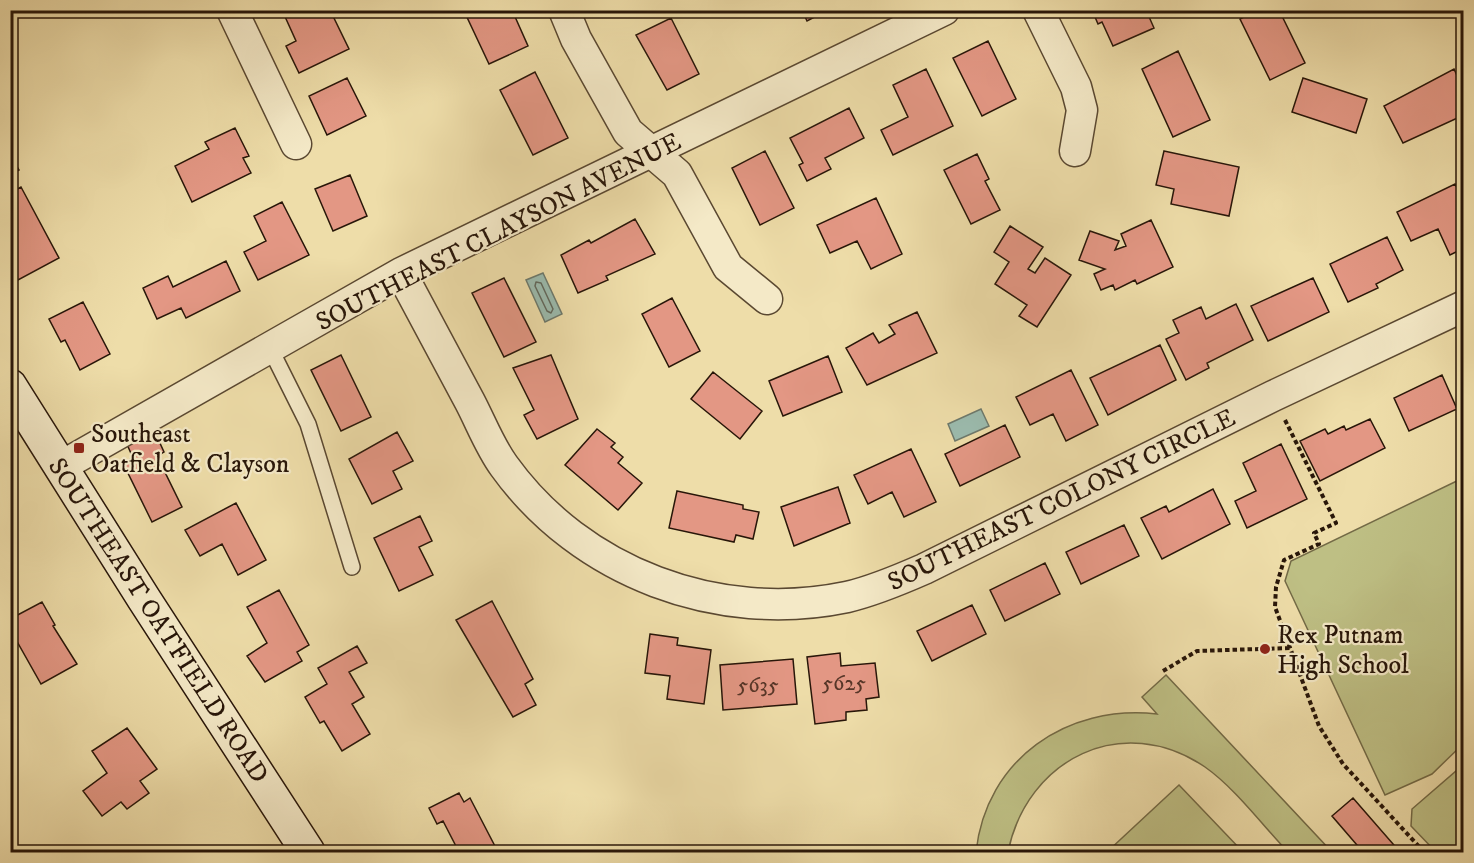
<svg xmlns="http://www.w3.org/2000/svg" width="1474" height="863" viewBox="0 0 1474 863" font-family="'IM FELL DW Pica',serif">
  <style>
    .green { fill: #bebf84; stroke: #736a46; stroke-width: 1.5 }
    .water { fill: #9bbbae; stroke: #6d796c; stroke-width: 1.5 }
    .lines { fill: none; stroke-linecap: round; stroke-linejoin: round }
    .shore { stroke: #62685c; stroke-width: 1.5 }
    .building { fill: #e39784; stroke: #281609; stroke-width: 1.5 }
    .lane-casing { stroke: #5a4831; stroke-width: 18 }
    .street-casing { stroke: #5a4831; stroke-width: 33 }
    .secondary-casing { stroke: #281609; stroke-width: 36 }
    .path { stroke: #281609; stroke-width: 4; stroke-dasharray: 4.5 3; stroke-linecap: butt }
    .lane { stroke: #f4e9c7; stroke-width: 15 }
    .street { stroke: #f4e9c7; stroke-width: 30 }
    .secondary { stroke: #f4e9c7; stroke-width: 33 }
    .poi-dot { fill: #8f2418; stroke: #f4e9c7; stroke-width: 2 }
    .labels { text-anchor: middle; stroke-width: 4.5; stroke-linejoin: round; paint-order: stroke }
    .number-label { font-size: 22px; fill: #573628 }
    .street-label { font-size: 26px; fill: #281609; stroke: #f4e9c7 }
    .poi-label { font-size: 26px; fill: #281609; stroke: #f4e9c7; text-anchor: start }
  </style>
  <rect width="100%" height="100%" fill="#eedda9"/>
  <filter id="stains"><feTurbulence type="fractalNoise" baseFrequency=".00333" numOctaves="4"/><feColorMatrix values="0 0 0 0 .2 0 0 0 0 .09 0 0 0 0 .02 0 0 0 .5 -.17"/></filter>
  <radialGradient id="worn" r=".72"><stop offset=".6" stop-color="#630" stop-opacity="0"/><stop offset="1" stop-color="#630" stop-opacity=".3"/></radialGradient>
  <path class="green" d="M 1463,478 L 1463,744 L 1432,774 L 1385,795 L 1285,581 L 1291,561 Z
    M 1166,675 L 1332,852 L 1288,852 C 1263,826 1235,788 1205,767 C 1122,711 1027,759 1008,852 L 976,852 C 986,759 1067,704 1157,714 L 1142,697 Z
    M 1463,765 L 1463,852 L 1436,852 L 1411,826 L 1412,809 Z
    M 1179,785 L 1243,852 L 1107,852 Z"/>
  <path class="water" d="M 543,273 L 562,314 L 545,322 L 526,280 Z
    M 981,409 L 989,426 L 955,441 L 948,424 Z"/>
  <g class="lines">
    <path class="shore" d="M 536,282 L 541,283 L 553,309 L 551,313 L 547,311 L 535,286 Z"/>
  </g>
  <path class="building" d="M 282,10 L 330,10 L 349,49 L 299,73 L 286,46 L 296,41 Z
    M 470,10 L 512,10 L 528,46 L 489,64 L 465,13 Z
    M 802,10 L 828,10 L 807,21 Z
    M 1092,10 L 1146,10 L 1154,28 L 1113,46 L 1102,22 L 1098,24 Z
    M 1257,10 L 1279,10 L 1305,63 L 1270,80 L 1240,19 Z
    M 671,18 L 699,74 L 667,90 L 636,35 Z
    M 988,41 L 1016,99 L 982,116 L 953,58 Z
    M 1178,51 L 1210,120 L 1173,137 L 1142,69 Z
    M 926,69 L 953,126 L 893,155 L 881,130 L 908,117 L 893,85 Z
    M 1454,69 L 1464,91 L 1464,115 L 1403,143 L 1384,106 Z
    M 535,72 L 568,138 L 533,155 L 500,90 Z
    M 347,78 L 366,116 L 327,135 L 309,96 Z
    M 1303,78 L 1367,99 L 1356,133 L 1292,112 Z
    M 849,108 L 864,138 L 825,158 L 831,169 L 807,181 L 799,165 L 803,163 L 790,138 Z
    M 235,128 L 249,156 L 243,158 L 251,173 L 192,202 L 175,166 L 209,149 L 205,142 Z
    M 765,151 L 794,208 L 760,225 L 732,168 Z
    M 1164,151 L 1239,167 L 1229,216 L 1171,204 L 1174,189 L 1156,185 Z
    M 977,154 L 989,179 L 985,181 L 1000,210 L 971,224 L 944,170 Z
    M 10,155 L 19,170 L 10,175 Z
    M 350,175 L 367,216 L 333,231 L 315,189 Z
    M 1455,184 L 1464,202 L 1464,248 L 1450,255 L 1438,229 L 1411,241 L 1397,212 Z
    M 21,187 L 59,258 L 18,280 L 10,265 L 10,193 Z
    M 876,198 L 902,254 L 871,269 L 857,241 L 830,253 L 817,225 Z
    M 282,202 L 309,255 L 258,280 L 244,252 L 266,241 L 254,216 Z
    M 635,219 L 655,254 L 606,276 L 608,280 L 578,293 L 561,255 L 589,240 L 591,243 Z
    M 1151,220 L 1173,267 L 1137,284 L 1135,280 L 1115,290 L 1113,285 L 1101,290 L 1094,274 L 1105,269 L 1079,260 L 1090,231 L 1119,241 L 1115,250 L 1126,246 L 1121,234 Z
    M 1010,226 L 1043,247 L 1028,269 L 1035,273 L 1045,258 L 1071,275 L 1037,327 L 1019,316 L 1027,305 L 995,284 L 1009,262 L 994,252 Z
    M 1387,237 L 1403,270 L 1376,284 L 1378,288 L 1348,302 L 1330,264 Z
    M 226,261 L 240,291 L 186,318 L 181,308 L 157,319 L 143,288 L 168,276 L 173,287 Z
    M 504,278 L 536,342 L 504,357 L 472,293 Z
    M 1313,278 L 1329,312 L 1268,341 L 1251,306 Z
    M 672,298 L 700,351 L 669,367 L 642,314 Z
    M 83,302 L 110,354 L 80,370 L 65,340 L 61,342 L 49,319 Z
    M 1236,304 L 1253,340 L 1207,363 L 1209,368 L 1186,380 L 1166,339 L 1179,333 L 1173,320 L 1201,307 L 1206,319 Z
    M 917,312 L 937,353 L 867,385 L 846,348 L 873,333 L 879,343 L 895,334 L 889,325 Z
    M 1160,345 L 1176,380 L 1108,415 L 1090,378 Z
    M 341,355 L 371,417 L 341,431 L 311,370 Z
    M 551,355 L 578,419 L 537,439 L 524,415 L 534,410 L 513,368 Z
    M 828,356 L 842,392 L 783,416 L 769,381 Z
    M 1071,370 L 1098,425 L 1066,441 L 1053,414 L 1030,425 L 1016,397 Z
    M 713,372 L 762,411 L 740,439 L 691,399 Z
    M 1442,375 L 1457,409 L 1409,431 L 1394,398 Z
    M 1370,419 L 1385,448 L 1320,481 L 1300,441 L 1325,429 L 1328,434 L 1344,426 L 1346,430 Z
    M 1005,425 L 1020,457 L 960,486 L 945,454 Z
    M 153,428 L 164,452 L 157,456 L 182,507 L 152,522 L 123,463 L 133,458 L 126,442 Z
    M 597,429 L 615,443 L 611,447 L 623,457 L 618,463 L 642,483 L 618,510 L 565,465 Z
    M 397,432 L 413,461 L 393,471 L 402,489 L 372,504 L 349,459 Z
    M 1281,444 L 1307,499 L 1247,528 L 1235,501 L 1256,491 L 1243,463 Z
    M 911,449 L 936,502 L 904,517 L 892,492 L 868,504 L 854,475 Z
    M 838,487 L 850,523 L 794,546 L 781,507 Z
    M 1213,489 L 1230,524 L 1162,559 L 1141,518 L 1166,506 L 1169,512 Z
    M 677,491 L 743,505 L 743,509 L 759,512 L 753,539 L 736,535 L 734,542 L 669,528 Z
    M 236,503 L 266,560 L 238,575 L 222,544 L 200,556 L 185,530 Z
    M 420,516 L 432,541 L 419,547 L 433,575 L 399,591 L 374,538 Z
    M 1124,525 L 1139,556 L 1081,584 L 1066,552 Z
    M 1045,563 L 1060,594 L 1005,621 L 990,590 Z
    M 279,590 L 309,645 L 297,652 L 302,661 L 265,682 L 247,656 L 267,643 L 247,607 Z
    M 492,601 L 533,679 L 525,684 L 536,705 L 513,717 L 456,620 Z
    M 42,602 L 55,625 L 53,626 L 77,664 L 41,684 L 10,629 L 10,619 Z
    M 972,605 L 986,634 L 932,661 L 917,631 Z
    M 650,634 L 678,638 L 677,645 L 711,650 L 704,704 L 667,699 L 670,676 L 645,673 Z
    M 357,646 L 367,663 L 349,672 L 364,697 L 352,704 L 370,734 L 342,751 L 324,721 L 320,723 L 305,697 L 327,684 L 318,668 Z
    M 840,653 L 841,666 L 875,663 L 879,697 L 866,699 L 867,710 L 846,712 L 846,720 L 815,724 L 807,657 Z
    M 793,659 L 797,704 L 723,710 L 720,665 Z
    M 127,728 L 157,769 L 140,781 L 149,793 L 127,809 L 121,802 L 102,816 L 83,791 L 107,773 L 92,751 Z
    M 459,793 L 464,802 L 470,798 L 498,852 L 459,852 L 443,821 L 437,824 L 429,808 Z
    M 1353,798 L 1400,852 L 1363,852 L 1332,816 Z"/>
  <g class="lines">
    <defs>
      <path id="lane" d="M 270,348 L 308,424 L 352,567"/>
      <path id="street" d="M 232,10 L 296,144
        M 564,10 L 576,39 L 628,132 L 677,174 L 728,267 L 767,299
        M 1038,10 L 1076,87 L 1082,110 L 1075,151
        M 401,273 C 424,316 447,359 470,402 C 481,423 490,447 504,466 C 581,573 718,624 847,597 C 873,591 899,580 924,569 L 1273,396 L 1464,306
        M 60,467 L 401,273 L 944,10"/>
      <path id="secondary" d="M 10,386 L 144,599 L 308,852"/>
    </defs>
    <use href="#lane" class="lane-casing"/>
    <use href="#street" class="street-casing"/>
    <use href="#secondary" class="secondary-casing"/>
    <path class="path" d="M 1285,420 L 1336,523 L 1314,533 L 1319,544 L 1284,560 L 1276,587 L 1275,607 L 1319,726 L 1343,764 L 1424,852
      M 1163,671 L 1197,651 L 1290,648"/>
    <use href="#lane" class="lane"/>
    <use href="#street" class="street"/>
    <use href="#secondary" class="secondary"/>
  </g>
  <g class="poi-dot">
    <rect x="73" y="442" width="12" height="12" rx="3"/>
    <circle cx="1265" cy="649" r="6"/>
  </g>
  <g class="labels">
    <g class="number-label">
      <text x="844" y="690">5625</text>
      <text x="758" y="692">5635</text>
    </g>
    <g class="street-label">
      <text transform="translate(498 231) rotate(-27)" y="9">SOUTHEAST CLAYSON AVENUE</text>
      <text transform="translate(1061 499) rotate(-26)" y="9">SOUTHEAST COLONY CIRCLE</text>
      <text transform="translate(159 620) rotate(57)" y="9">SOUTHEAST OATFIELD ROAD</text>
    </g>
    <g class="poi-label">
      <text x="91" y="442">Southeast<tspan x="91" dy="30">Oatfield &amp; Clayson</tspan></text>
      <text x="1277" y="643">Rex Putnam<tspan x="1277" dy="30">High School</tspan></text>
    </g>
  </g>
  <rect width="1474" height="863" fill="none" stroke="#eedda9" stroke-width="36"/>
  <rect x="12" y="12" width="1450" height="839" fill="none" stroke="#281609" stroke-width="3"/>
  <rect x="18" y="18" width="1438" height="827" fill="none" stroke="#281609" stroke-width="1.5"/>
  <rect width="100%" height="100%" filter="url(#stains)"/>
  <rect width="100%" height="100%" fill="url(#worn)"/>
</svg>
